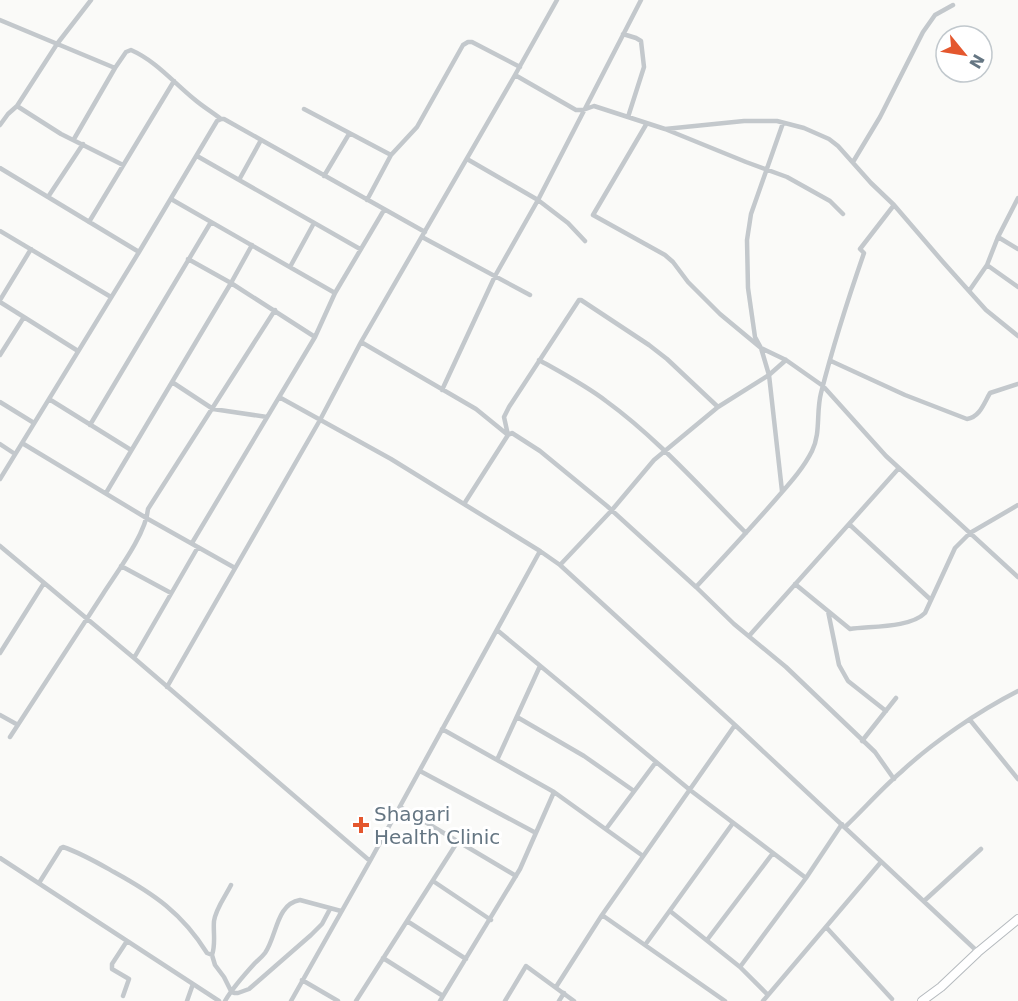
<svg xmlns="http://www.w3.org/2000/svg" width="1018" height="1001" viewBox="0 0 1018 1001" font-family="'DejaVu Sans',sans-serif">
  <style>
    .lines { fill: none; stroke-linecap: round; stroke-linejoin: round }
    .primary-casing { stroke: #b5babe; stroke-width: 10 }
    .minor { stroke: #c3c8cc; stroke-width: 4.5 }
    .primary { stroke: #fff; stroke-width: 8 }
    .poi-dot { fill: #e4572e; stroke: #fff; stroke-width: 2 }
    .labels { text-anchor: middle; stroke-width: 6; stroke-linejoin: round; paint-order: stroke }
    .poi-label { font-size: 20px; fill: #657683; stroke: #fff; text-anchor: start }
  </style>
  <rect width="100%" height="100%" fill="#fafaf8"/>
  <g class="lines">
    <defs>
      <path id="primary" d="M 922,1001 L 941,987 L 978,952 L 1018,919"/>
    </defs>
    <use href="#primary" class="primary-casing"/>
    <path class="minor" d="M 0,20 L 115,68
      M 623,34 L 636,38 L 641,41 L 644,67 L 628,117
      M 515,75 L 576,110 L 583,110 L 594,106 L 665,129 L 746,162 L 787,177 L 830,201 L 843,214
      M 17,106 L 61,134 L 123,165
      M 304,109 L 391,155
      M 647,123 L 593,215 L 665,255 L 673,262 L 688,282 L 720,314 L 761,348 L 786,360 L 823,386 L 886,456 L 1018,577
      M 0,125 L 8,114 L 17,106 L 57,44 L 91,0
      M 665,129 L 744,121 L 777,121 L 804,128 L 829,139 L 838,146 L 871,183 L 894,205 L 943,262 L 986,310 L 1018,336
      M 74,139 L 115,68 L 126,52 L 131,50 C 156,61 173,82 194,99 C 202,106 212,112 221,119
      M 197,156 L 360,249
      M 467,159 L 538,200 L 568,223 L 585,241
      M 853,162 L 880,117 L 923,32 L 935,15 L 953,5
      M 0,168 L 139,252
      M 324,176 L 349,134
      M 239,180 L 261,140
      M 48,197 L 83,144
      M 171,199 L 335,293
      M 367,200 L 391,155 L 417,127 L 463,45 L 468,42 L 472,42 L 520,67
      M 89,222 L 174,81
      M 0,231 L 111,297
      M 422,237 L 530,295
      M 998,237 L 1018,249
      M 188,259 L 231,283 L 315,337
      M 987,265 L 1018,287
      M 290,267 L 314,223
      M 969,291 L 987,265 L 998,237 L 1018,198
      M 0,300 L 31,249
      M 0,302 L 78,351
      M 361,342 L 476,409 L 508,435 L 512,433 L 540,451 L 607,506 L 696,587 L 734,624 L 786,667 L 875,752 L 894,779
      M 0,355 L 24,317
      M 539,360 C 562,373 585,385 606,401 C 657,438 701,488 746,533
      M 831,361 L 905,395 L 967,419 C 980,417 984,403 990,393 L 1018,384
      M 172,382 L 213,409 L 267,417
      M 442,390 L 495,276 L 538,200 L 641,0
      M 279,397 L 391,459 L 540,551
      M 49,399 L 131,450
      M 0,402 L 34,423
      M 90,425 L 211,222
      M 22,443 L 148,519 L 235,568
      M 0,444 L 15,454
      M 0,479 L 139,252 L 217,121 L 221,119 L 224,119 L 425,232
      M 782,491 L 769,375 L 761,348 L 755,337 L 748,288 L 747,240 L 751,214 L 783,123
      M 106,493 L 231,283 L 252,245
      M 464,504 L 508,435 L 504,417 L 509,407 L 579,300 L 581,300 L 649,345 L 667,359 L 718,407
      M 849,524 L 931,600
      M 192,543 L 315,337 L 335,293 L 384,210
      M 0,546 L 134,658 L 370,861 L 540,551 L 560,565 L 735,725 L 978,952
      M 560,565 L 612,510 L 654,460 L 718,407 L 769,375 L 786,360
      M 121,566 L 171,593
      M 795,584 L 850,629 C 871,626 910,628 925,613 L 955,548 L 970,533 L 1018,505
      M 696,587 C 723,558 750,529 776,499 C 789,484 803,469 812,451 C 821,433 816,412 821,393 C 833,346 848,299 864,253 L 860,249 L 894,205
      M 828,611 L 839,665 L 848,681 L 886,711
      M 497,630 L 690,790 L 806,878
      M 749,636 L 899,468
      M 0,653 L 44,583
      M 134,658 L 198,547
      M 167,687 L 320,420 L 361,342 L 515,75 L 557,0
      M 0,715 L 18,725
      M 517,717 L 584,756 L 634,791
      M 970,720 L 1018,779
      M 442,729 L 554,792 L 643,856
      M 10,737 C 41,689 72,642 103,594 C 117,572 146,534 148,509 L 275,310
      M 862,741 L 896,698
      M 497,760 L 540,666
      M 420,771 L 536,833
      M 400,807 L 516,876
      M 845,827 C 864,809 881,789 901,772 C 933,742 979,711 1018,691
      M 606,829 L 656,762
      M 0,858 L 219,1001
      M 433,881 L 491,920
      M 39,883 L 61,848 L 63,847 C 81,853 98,863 114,872 C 154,894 182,913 207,953 L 212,955 L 215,965 L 224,977 L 231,991 L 234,993 L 238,993 L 249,989 L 311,935 L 322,924 L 330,909
      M 924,901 L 981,849
      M 670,911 L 740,967 L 768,995
      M 602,915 L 725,1001
      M 407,921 L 466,959
      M 826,927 L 892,999
      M 707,940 L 773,853
      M 645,945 L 733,823
      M 212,955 C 216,944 213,932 214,921 C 216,908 225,897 231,885
      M 383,958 L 443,996
      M 740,967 L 806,878 L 842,824
      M 302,980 L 338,1001
      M 556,987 L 602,915 L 735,725
      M 123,996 L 129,979 L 112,969 L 112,964 L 127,941
      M 187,1001 L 193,984
      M 225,1001 C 233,987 244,975 255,963 C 258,960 262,957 265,953 C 277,936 276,904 300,900 L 341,911
      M 291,1001 L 370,861
      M 356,1001 L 458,841
      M 440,1001 L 520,869 L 554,792
      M 505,1001 L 526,966 L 574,1001
      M 559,1001 L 564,993
      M 763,1001 L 881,862"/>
    <use href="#primary" class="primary"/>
  </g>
  <path class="poi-dot" d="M358 816h6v6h6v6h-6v6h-6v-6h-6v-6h6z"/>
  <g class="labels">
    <g class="poi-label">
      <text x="374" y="821">Shagari<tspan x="374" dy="23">Health Clinic</tspan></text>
    </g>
  </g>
  <g transform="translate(964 54) rotate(120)"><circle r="28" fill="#ffffff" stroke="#c1c8cd" stroke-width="1.5"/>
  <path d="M0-4.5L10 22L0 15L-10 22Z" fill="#e4572e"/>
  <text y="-9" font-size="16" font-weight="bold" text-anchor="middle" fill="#657683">N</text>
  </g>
</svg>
